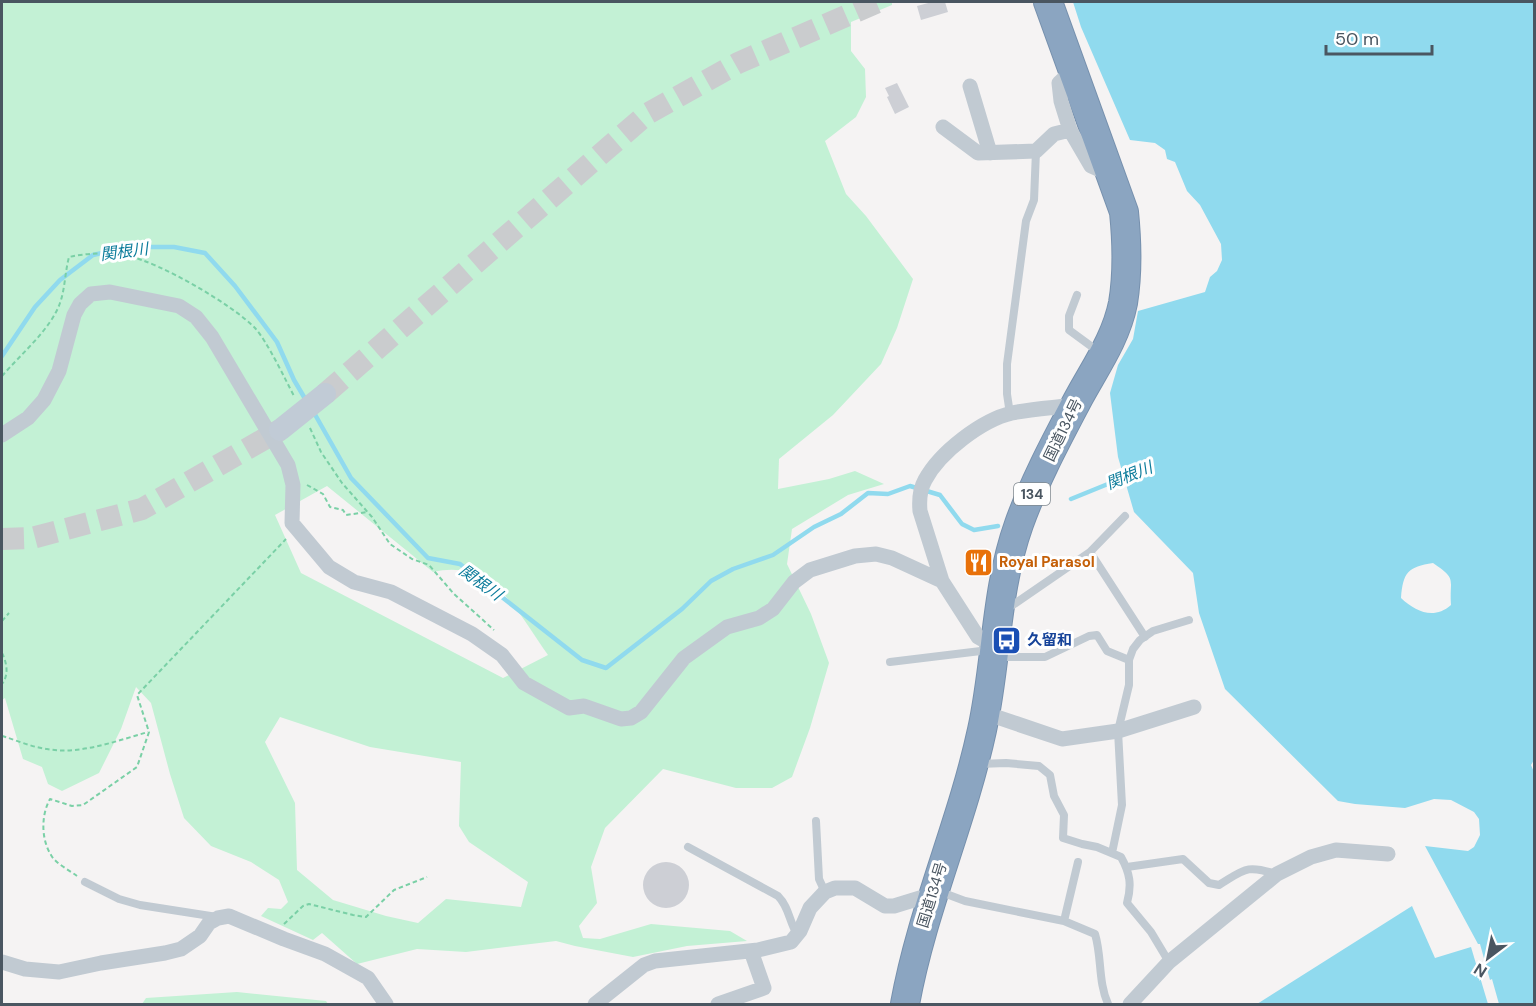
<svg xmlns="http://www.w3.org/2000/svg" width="1536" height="1006" viewBox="0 0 1536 1006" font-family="'DM Sans','Noto Sans JP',sans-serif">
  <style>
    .green { fill: #c3f1d5; fill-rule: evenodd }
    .water { fill: #90daee; fill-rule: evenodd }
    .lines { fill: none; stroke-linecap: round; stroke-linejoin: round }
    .stream { stroke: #90daee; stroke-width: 4.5 }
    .building { fill: #cdcfd5 }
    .secondary-tunnel { stroke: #caccce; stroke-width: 22; stroke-dasharray: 22 11; stroke-linecap: butt }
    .highway-casing { stroke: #7690ad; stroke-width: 30 }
    .path { stroke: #7ad0a6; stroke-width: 2; stroke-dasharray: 4.5 3; stroke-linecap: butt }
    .lane { stroke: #c1cad2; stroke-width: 8 }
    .street { stroke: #c1cad2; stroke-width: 15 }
    .highway { stroke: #8ba5c1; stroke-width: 28 }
    .secondary-bridge { stroke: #c1cbd6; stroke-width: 22 }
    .labels { text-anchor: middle; stroke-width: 6; stroke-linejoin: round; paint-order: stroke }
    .shield { fill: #fff; stroke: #808990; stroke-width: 1.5 }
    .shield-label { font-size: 14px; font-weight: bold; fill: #4a5661 }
    .street-label { font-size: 15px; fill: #4a5661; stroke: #fff }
    .food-label { font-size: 15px; font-weight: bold; fill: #c56008; stroke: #fff; text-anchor: start }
    .transit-label { font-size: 15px; font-weight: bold; fill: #164399; stroke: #fff; text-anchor: start }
    .water-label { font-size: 16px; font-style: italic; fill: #0c7c9b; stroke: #fff }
  </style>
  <rect width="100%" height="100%" fill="#f5f3f3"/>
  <path class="green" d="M 2,2 L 892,2 L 892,5 L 851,22 L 851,51 L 865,69 L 866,97 L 856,117 L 825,141 L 846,194 L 866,216 L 913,279 L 897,328 L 881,364 L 833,415 L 779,459 L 778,489 L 829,479 L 855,471 L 884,484 L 848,495 L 792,529 L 787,564 L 811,614 L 829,663 L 810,728 L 792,777 L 772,788 L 736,788 L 663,769 L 605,828 L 591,867 L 597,903 L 579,926 L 583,938 L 600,939 L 651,924 L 730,931 L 747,941 L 687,946 L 633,957 L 575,946 L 556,941 L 466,952 L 417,949 L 357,964 L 322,933 L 313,940 L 261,916 L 268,908 L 281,909 L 288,902 L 279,880 L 251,862 L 211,846 L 184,818 L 170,774 L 151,703 L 136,687 L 121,729 L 99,773 L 62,791 L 48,784 L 42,767 L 23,759 L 5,698 L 2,700 ZM 327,486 L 433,572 C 494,558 518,613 548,655 L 503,678 L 301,573 L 275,515 ZM 280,717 L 370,747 L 461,762 L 459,826 L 469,842 L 528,882 L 521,907 L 446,899 L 418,923 L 386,916 L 333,900 L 297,870 L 295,803 L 265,742 Z
    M 237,992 L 326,1001 L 328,1004 L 142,1004 L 146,998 Z"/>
  <path class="water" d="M 1073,2 L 1534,2 L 1534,760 L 1531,765 L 1534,772 L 1534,1004 L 1499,1004 L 1492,979 L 1490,980 L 1480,944 L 1478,944 L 1425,846 L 1468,851 L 1474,847 L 1480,835 L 1479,819 L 1474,812 L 1451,800 L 1434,799 L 1405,808 L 1355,804 L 1338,801 L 1225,689 L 1199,613 L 1193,573 L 1134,512 L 1118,457 L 1110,393 L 1118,365 L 1133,339 L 1138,311 L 1205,292 L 1210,277 L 1217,271 L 1222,260 L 1221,244 L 1200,205 L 1187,191 L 1175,162 L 1167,159 L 1165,150 L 1155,143 L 1130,140 L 1081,27 ZM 1433,563 C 1458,580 1449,578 1451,605 C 1434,620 1416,612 1401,598 C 1403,572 1408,567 1433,563 Z
    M 1412,906 L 1435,958 L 1471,947 L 1488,1004 L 1257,1004 Z"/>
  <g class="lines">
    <path class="stream" d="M 2,356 L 35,307 L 60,280 L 93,255 L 129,247 L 174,247 L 205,253 L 235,286 L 277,342 L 294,380 L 307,402
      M 313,411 L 351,478 L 428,558 L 460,564 L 582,660 L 606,668 L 682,609 L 711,581 L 733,569 L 773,555 L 814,527 L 841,514 L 868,493 L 888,494 L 910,486 L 940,495 L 962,524 L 974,530 L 998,526
      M 1071,499 L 1130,475"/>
  </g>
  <path class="building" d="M 932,2 L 945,2 L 948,12 L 921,20 L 917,6 Z
    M 897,83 L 909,107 L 895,114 L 887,97 L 889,96 L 885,88 Z
    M643 885a23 23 0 1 1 46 0a23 23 0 1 1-46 0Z"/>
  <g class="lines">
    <path class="secondary-tunnel" d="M 325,394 L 647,114 L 738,63 L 878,2
      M 2,539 L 32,538 L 142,509 L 280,430"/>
    <defs>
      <path id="highway" d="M 905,1004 C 922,910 962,823 982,730 C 997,662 995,591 1019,524 C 1034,482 1056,441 1077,401 C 1094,369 1116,339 1123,303 C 1128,273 1127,242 1124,212 L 1048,2"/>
    </defs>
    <use href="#highway" class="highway-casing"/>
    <path class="path" d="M 2,376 C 20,355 51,329 60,303 C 65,289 65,272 69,257 C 87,253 110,252 128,256 C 159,262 233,305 255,328 C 267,341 285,379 294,396
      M 310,428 L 321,452 L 342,483 L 372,517 L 390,544 L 412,559 L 429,565 L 454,594 L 494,630
      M 307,485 L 323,494 L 330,507 L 343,510 L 346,515 L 368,512
      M 2,621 L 9,613
      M 2,653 C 7,663 9,675 2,684
      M 2,736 C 16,740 31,747 47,749 C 80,755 116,741 148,732
      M 77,876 C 69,870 55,863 51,855 C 41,839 41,815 50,799 L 72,806 L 83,805 L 137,767 L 149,732 L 137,695 L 286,539
      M 284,924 L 303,906 L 309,904 L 353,915 L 366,917 L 394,890 L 427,877"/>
    <path class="lane" d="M 1077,295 L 1069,316 L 1069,330 L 1099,352
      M 1010,414 L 1007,394 L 1007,364 L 1026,221 L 1034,200 L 1036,151
      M 1090,552 L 1145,637
      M 1007,609 L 1090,552 L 1125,516
      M 999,657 L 1045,657 L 1089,636 L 1097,635 L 1107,651 L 1129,660
      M 890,662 L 989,650
      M 979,764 L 1006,763 L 1039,766 L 1050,775 L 1054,796 L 1064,815 L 1063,838 L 1082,844 L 1097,847 L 1121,857 C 1130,873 1132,885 1127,903 L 1151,932 L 1169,962
      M 816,821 L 819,879 L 825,892
      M 688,847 L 778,896 C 789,907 789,921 797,934
      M 1112,853 L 1122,805 L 1118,731 L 1129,685 L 1129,660 L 1133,649 L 1140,640 L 1153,631 L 1189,620
      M 1127,867 L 1183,859 L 1209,883 L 1219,885 C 1244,870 1246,864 1276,874
      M 85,882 L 119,899 L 140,905 L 217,917
      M 941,892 L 965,901 L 1064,921 L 1095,934 C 1102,957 1098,982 1108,1004
      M 1064,921 L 1078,862"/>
    <path class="street" d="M 1072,71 L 1059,83 L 1061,101 L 1070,130 L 1091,166 L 1109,174
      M 970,86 L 990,153
      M 943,127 L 978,153 L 1036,151 L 1054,134 L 1070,130
      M 2,435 L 28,418 L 44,400 L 59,371 L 74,315 L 80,304 L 91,294 L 110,292 L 179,306 L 196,317 L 212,337 L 288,465 L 293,485 L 292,523 L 329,567 L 354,582 L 391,592 L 472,634 L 502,655 L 524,683 L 569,708 L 584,706 L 621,719 L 631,718 L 641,712 L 684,658 L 727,627 L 759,618 L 773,609 L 794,582 L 810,570 L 855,556 L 876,554 L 892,558 L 942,581 L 978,637 L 994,646
      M 942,581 L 920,511 C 919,500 920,489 925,480 C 940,452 982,420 1012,413 C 1030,409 1049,408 1067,406 L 1076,402
      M 985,713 L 1062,739 L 1118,731 L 1194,707
      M 2,962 L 25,969 L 59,972 L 101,963 L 165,953 L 181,949 L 200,936 L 209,923 L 218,918 L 229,916 L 284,939 L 325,954 L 368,978 L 386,1004
      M 595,1004 L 644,965 L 655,961 L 758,950 L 791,942 L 800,931 L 810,908 L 825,892 L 835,888 L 855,888 L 885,906 L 894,906 L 920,898 L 931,901
      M 718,1004 L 764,988 L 751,951
      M 1130,1004 L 1169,962 L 1277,874 L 1311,857 L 1336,850 L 1388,854"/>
    <use href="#highway" class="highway"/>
    <path class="secondary-bridge" d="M 280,430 L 325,394"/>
  </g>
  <defs>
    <symbol id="restaurant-square" viewBox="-11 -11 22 22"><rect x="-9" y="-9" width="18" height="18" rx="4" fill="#e8710a" stroke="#fff"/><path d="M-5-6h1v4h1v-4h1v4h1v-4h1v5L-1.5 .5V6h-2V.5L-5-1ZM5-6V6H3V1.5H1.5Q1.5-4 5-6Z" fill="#fff"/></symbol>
    <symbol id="bus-square" viewBox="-11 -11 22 22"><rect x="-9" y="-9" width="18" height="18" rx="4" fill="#1a4fb4" stroke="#fff"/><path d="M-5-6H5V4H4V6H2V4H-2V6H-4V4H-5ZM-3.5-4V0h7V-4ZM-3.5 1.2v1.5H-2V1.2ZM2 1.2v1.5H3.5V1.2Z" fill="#fff"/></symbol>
  </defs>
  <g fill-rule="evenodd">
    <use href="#restaurant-square" x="962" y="546" width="33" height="33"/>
    <use href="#bus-square" x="990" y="624" width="33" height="33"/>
  </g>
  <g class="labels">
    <rect class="shield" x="1014" y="483" width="36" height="22" rx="4.5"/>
    <g class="shield-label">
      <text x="1032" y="499">134</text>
    </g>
    <g class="street-label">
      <text transform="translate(1063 430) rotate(-64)" y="5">国道134号</text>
      <text transform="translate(932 895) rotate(-73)" y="5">国道134号</text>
    </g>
    <g class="food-label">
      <text x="999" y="567">Royal Parasol</text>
    </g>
    <g class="transit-label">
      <text x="1027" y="645">久留和</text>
    </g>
    <g class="water-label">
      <text transform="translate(124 251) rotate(-7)" y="6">関根川</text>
      <text transform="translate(1129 475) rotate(-22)" y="6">関根川</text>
      <text transform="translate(481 582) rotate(36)" y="6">関根川</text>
    </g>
  </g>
  <rect width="1536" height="1006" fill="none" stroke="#4a5661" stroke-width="6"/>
  <g transform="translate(1488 958) rotate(212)" stroke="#ffffff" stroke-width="4.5" paint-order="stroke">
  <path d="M0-4.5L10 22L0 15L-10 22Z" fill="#4a5661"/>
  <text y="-9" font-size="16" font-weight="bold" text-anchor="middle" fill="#4a5661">N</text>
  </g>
  <path d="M1326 45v9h106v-9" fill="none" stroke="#4a5661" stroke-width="3"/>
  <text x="1335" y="45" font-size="18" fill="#4a5661" stroke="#ffffff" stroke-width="4.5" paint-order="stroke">50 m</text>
</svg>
